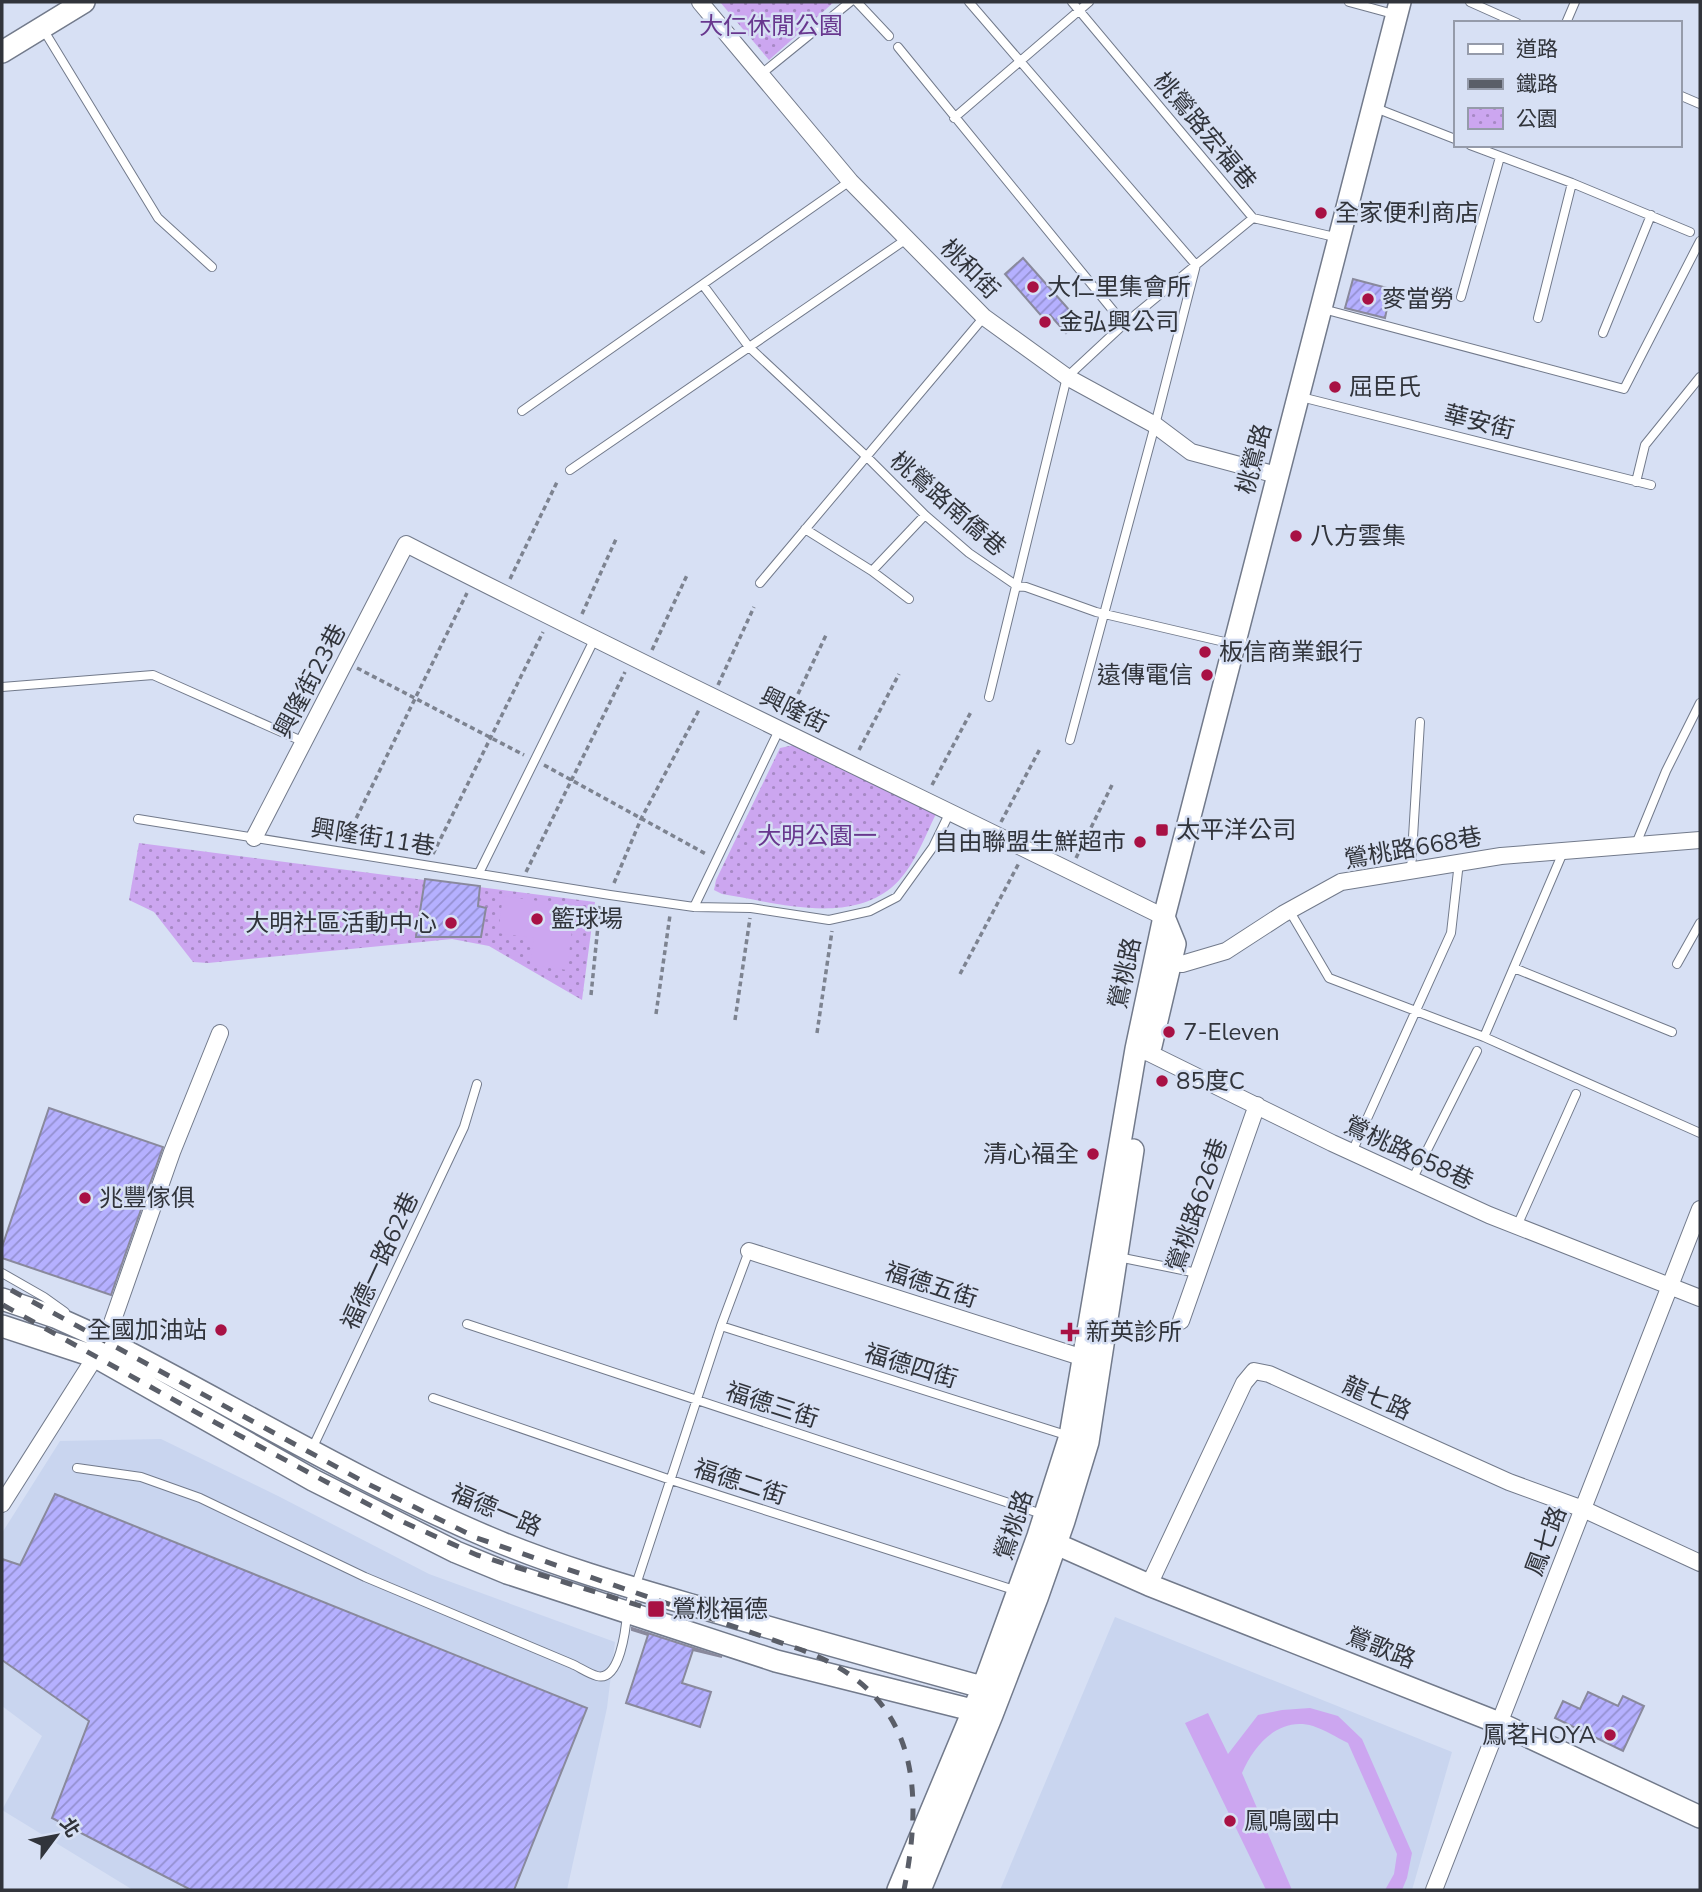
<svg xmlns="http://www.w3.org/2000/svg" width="1702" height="1892" viewBox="0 0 1702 1892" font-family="'Nunito Sans','Noto Sans TC',sans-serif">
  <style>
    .built { fill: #c9d5ef }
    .park { fill: url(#park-dots) }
    .garden { fill: #cca6f0 }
    .building { fill: url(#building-hatch); stroke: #89899c; stroke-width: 2 }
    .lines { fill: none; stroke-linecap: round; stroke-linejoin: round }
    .lane-casing { stroke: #727a8b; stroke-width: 10 }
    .street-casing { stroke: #727a8b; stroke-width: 18 }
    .secondary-casing { stroke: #727a8b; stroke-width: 24 }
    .path { stroke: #7d8390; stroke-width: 3.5; stroke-dasharray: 5 3.5; stroke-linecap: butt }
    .lane { stroke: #fff; stroke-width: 8 }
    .street { stroke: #fff; stroke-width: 16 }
    .secondary { stroke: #fff; stroke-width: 21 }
    .rail { stroke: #5a5e68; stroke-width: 5; stroke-dasharray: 12 12; stroke-linecap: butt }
    .poi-dot { fill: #a81144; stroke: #d7e0f4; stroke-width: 2.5 }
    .labels { text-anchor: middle; stroke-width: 5; stroke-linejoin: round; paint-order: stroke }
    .park-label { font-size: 24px; fill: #68378e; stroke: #d7e0f4 }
    .street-label { font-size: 24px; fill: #31343b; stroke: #d7e0f4 }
    .poi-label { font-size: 24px; fill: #31343b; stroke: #d7e0f4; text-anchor: start }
  </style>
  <defs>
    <pattern id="park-dots" width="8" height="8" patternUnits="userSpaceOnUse" patternTransform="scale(1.75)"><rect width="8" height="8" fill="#cca6f0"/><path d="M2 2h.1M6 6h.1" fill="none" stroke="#a688c4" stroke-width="1.8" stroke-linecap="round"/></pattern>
    <pattern id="building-hatch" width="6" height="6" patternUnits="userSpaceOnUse" patternTransform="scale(1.75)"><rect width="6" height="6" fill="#b5b0ff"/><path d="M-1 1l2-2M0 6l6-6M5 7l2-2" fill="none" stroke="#9490d0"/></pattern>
  </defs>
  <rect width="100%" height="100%" fill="#d7e0f4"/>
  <path class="built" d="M 161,1439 L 278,1496 L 429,1574 L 615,1642 L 607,1708 L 567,1890 L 133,1890 L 2,1810 L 42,1736 L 2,1706 L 2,1533 L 60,1441 Z
    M 1115,1617 L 1452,1752 L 1412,1890 L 1000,1890 Z"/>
  <path class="park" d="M 720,2 L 834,2 L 769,60 Z
    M 794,745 L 936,814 C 924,838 913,870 891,888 C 845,925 774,902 722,894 L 714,890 L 716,880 L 780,748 Z
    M 139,843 L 595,902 L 582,1000 L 489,946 L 452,939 L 208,963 L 193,962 L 154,912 L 129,900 Z"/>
  <path class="garden" d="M 503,896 L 575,906 L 567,970 L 530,965 L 534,938 L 498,933 Z
    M 1310,1708 L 1338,1716 L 1362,1739 L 1412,1853 L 1407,1878 L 1402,1890 L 1385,1890 L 1394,1874 L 1397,1854 L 1348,1743 C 1336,1737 1325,1730 1313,1726 C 1279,1716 1254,1745 1242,1773 L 1292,1890 L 1266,1890 L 1185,1723 L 1208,1713 L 1228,1754 L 1258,1715 L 1282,1710 Z"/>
  <path class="building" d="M 1023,258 L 1079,321 L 1066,333 L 1050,315 L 1045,320 L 1005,274 Z
    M 1353,279 L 1391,289 L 1385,318 L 1345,308 Z
    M 425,879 L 480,886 L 478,906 L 486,908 L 481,937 L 416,937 Z
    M 49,1108 L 163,1147 L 111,1295 L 2,1258 L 2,1247 Z
    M 55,1494 L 587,1708 L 514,1890 L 191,1890 L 52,1818 L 89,1721 L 2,1660 L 2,1559 L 20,1565 Z
    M 632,1628 L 722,1657 L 693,1650 L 682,1683 L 711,1692 L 700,1727 L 626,1703 L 648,1635 L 632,1630 Z
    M 1588,1692 L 1618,1706 L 1623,1696 L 1644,1706 L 1623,1751 L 1555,1718 L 1563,1701 L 1580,1709 Z"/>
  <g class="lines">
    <defs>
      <path id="lane" d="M 857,2 L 889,36
        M 969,2 L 1196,265 L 1155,425 L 1070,740
        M 1072,2 L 1253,218 L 1339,238
        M 1349,2 L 1397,15
        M 1470,2 L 1517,23
        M 1566,23 L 1575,2
        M 43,29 L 158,218 L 212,267
        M 898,47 L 1124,324
        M 760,75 L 850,2
        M 1679,95 L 1700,104
        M 1373,107 L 1455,139
        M 954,118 L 1089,2
        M 1470,145 L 1572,183 L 1690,232
        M 703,285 L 749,347 L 866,456 L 925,515 L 969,553 L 1017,586 L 1026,587 L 1096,612 L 1233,644
        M 1461,297 L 1500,157
        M 1323,309 L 1624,389 L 1700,241
        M 1538,318 L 1572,183
        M 1603,333 L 1651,215
        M 1301,397 L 1651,485
        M 522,411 L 850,181
        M 570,470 L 908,238
        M 1636,482 L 1645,445 L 1700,377
        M 805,529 L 872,571 L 909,599
        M 872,571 L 925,515
        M 760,583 L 984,317
        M 2,687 L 153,675 L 304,742
        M 989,697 L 1067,377 L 1124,324 L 1253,218
        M 138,819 L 610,895 L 694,907 L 751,908 L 829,920 L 870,911 L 897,897 L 933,847 L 950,812
        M 1636,844 L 1666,771 L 1700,703
        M 1411,870 L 1420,722
        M 479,873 L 594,640
        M 694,907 L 780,728
        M 1289,910 L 1329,978 L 1484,1037 L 1700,1133
        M 1677,964 L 1700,923
        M 1514,968 L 1672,1032
        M 1484,1037 L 1564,850
        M 1352,1152 L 1451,933 L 1459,862
        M 1412,1180 L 1477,1051
        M 1517,1226 L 1576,1094
        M 1118,1257 L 1197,1273
        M 2,1273 L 44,1297 L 65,1312
        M 467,1324 L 1045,1515
        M 721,1326 L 1069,1436
        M 433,1398 L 671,1480 L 1017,1591
        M 311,1451 L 464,1127 L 477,1084
        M 77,1468 L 141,1477 L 200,1498 L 365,1577 L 572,1664 C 579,1667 589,1674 597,1676 C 620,1682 626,1628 627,1612 L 721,1326 L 749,1251"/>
      <path id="street" d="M 700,2 L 850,181 L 984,317 L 1067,377 L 1155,425 L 1191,452 L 1277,475
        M 254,838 L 406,544 C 656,672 911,792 1164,917
        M 1160,963 L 1182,964 L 1226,951 L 1283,914 L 1341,882 L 1501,856 L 1700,840
        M 1136,1049 L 1149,1053 L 1332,1143 L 1489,1215 L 1700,1298
        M 749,1251 L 1093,1361
        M 1181,1321 L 1257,1105
        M 2,1504 L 106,1340 L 172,1152 L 220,1033
        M 1149,1585 L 1244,1383 L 1254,1371 L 1269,1374 L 1509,1482 L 1583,1509 L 1700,1563
        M 1434,1890 L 1700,1209"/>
      <path id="secondary" d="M 2,52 L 84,2
        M 1151,1046 L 1175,944 L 1164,917
        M 2,1299 L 55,1317 L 95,1335 C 227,1402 353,1480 490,1538 C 556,1566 626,1586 695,1606 C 796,1636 898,1664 1000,1692
        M 2,1326 L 96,1357 L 313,1480 L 456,1552 L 507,1573 L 776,1661 L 992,1715
        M 1045,1539 L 1149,1585 L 1499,1723 L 1700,1817
        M 898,1890 L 983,1687 L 1038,1536 L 1070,1436 L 1136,1049 L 1164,917 L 1400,2
        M 920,1890 L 992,1715 L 1037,1598 L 1064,1521 L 1088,1442 L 1133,1150"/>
    </defs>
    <use href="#lane" class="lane-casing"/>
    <use href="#street" class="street-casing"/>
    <use href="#secondary" class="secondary-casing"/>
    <path class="path" d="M 510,579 L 558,480
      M 582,614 L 617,537
      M 652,650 L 688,573
      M 357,668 L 524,755
      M 718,685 L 754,607
      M 787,717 L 827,633
      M 859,750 L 899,674
      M 544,765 L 706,854
      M 932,785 L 972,710
      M 1001,822 L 1041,747
      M 345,841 L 467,593
      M 433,854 L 543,632
      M 1076,858 L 1112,785
      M 526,872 L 625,672
      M 614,883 L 641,819 L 700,708
      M 960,974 L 1019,863
      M 591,995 L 600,906
      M 656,1014 L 670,915
      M 735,1020 L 750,918
      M 817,1033 L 832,931"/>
    <use href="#lane" class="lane"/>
    <use href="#street" class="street"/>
    <use href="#secondary" class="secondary"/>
    <path class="rail" d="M 11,1290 L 368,1484 L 477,1538 L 802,1650 C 916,1693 925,1783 904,1890
      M 3,1305 L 203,1416 L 392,1517 L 477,1555 L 650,1609"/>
  </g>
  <g class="poi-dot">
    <circle cx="1321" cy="213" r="7"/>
    <circle cx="1033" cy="287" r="7"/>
    <circle cx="1368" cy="299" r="7"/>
    <circle cx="1045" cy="322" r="7"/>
    <circle cx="1335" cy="387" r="7"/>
    <circle cx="1296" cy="536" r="7"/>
    <circle cx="1205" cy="652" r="7"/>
    <circle cx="1207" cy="675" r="7"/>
    <rect x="1155" y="823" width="14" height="14" rx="3.5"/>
    <circle cx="1140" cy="842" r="7"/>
    <circle cx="537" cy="919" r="7"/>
    <circle cx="451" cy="923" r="7"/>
    <circle cx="1169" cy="1032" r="7"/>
    <circle cx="1162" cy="1081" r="7"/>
    <circle cx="1093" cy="1154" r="7"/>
    <circle cx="85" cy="1198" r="7"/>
    <circle cx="221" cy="1330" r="7"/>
    <path d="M1066.5 1321.5h7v7h7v7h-7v7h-7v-7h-7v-7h7z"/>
    <rect x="647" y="1600" width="18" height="18" rx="3.5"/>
    <circle cx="1610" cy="1735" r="7"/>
    <circle cx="1230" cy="1821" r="7"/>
  </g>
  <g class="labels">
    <g class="park-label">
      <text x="771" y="34">大仁休閒公園</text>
      <text x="817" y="844">大明公園一</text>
    </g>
    <g class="street-label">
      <text transform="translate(1205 131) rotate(50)" y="8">桃鶯路宏福巷</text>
      <text transform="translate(970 269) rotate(45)" y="8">桃和街</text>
      <text transform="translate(1479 422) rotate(14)" y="8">華安街</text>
      <text transform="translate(1254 459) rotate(-75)" y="8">桃鶯路</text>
      <text transform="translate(948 504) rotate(41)" y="8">桃鶯路南僑巷</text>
      <text transform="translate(310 681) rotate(-62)" y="8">興隆街23巷</text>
      <text transform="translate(794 710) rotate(26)" y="8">興隆街</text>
      <text transform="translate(373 837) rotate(9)" y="8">興隆街11巷</text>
      <text transform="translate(1413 848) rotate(-10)" y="8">鶯桃路668巷</text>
      <text transform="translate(1125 973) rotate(-78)" y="8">鶯桃路</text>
      <text transform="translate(1409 1153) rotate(25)" y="8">鶯桃路658巷</text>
      <text transform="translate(1197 1205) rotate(-71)" y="8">鶯桃路626巷</text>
      <text transform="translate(380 1261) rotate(-65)" y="8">福德一路62巷</text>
      <text transform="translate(931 1285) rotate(18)" y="8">福德五街</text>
      <text transform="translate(911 1366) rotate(17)" y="8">福德四街</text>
      <text transform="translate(1377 1398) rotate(24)" y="8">龍七路</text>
      <text transform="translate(772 1405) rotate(18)" y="8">福德三街</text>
      <text transform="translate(740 1482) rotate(18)" y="8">福德二街</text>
      <text transform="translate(496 1510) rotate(23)" y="8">福德一路</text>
      <text transform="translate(1014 1525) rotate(-72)" y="8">鶯桃路</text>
      <text transform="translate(1546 1541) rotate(-69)" y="8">鳳七路</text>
      <text transform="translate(1381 1648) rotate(21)" y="8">鶯歌路</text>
    </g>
    <g class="poi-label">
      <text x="1335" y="221">全家便利商店</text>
      <text x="1047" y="295">大仁里集會所</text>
      <text x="1382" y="307">麥當勞</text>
      <text x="1059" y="330">金弘興公司</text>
      <text x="1349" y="395">屈臣氏</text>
      <text x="1310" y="544">八方雲集</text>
      <text x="1219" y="660">板信商業銀行</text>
      <text x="1193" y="683" text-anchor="end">遠傳電信</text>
      <text x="1176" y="838">太平洋公司</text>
      <text x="1126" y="850" text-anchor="end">自由聯盟生鮮超市</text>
      <text x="551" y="927">籃球場</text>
      <text x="437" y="931" text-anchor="end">大明社區活動中心</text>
      <text x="1183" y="1040">7-Eleven</text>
      <text x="1176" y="1089">85度C</text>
      <text x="1079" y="1162" text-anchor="end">清心福全</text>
      <text x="99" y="1206">兆豐傢俱</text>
      <text x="207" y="1338" text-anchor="end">全國加油站</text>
      <text x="1086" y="1340">新英診所</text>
      <text x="672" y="1617">鶯桃福德</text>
      <text x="1596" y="1743" text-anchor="end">鳳茗HOYA</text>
      <text x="1244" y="1829">鳳鳴國中</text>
    </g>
  </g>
  <rect width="1702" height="1892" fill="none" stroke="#31343b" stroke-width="7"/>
  <rect x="1454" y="21" width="228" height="126" fill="#d7e0f4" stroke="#959baa" stroke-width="2"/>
  <rect x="1468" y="44" width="35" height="10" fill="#ffffff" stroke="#959baa" stroke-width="2"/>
  <text x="1516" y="56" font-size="21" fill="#31343b">道路</text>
  <rect x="1468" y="79" width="35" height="10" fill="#5a5e68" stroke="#959baa" stroke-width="2"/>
  <text x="1516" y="91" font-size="21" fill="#31343b">鐵路</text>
  <rect x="1468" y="108" width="35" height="21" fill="url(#park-dots)" stroke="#959baa" stroke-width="2"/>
  <text x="1516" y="126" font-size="21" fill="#31343b">公園</text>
  <g transform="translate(56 1836) rotate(58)" stroke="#d7e0f4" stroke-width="5" paint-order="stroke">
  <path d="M0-5L12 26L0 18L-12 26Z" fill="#31343b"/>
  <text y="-10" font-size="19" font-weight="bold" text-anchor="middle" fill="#31343b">北</text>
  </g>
</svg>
